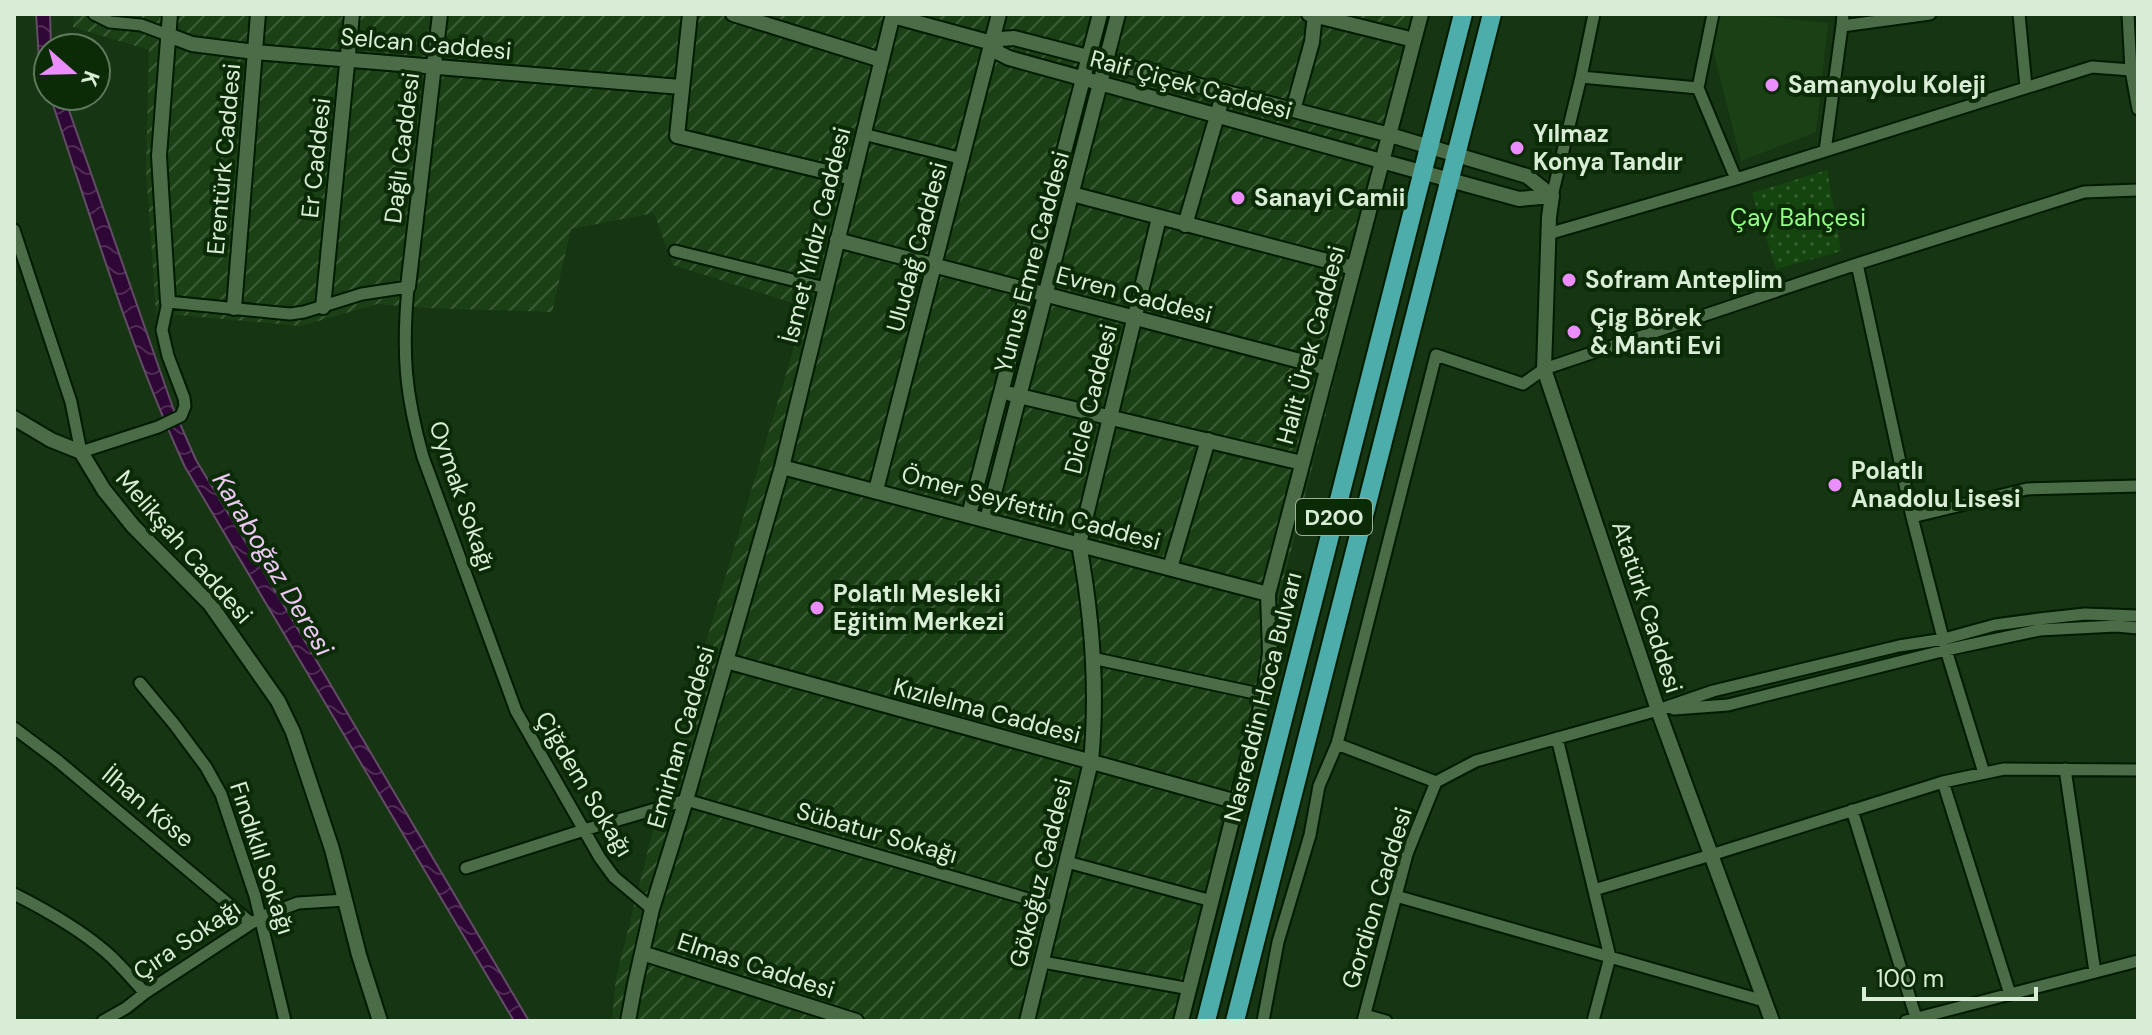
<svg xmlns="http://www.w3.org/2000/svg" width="2152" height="1035" viewBox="0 0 2152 1035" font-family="'DM Sans',sans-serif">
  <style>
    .built { fill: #1b4016 }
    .industrial { fill: url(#industrial-furrows) }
    .park { fill: url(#park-dots) }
    .water { fill: url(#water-waves); stroke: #624c66; stroke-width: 2 }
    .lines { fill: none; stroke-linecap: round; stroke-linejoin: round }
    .minor-casing { stroke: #001c00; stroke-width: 15 }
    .tertiary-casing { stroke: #001c00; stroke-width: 18 }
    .trunk-casing { stroke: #001c00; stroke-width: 22 }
    .minor { stroke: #4a6c46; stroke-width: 11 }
    .tertiary { stroke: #4a6c46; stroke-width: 14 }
    .trunk { stroke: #4cadab; stroke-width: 18 }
    .poi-dot { fill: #eb8dfc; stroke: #0b2b07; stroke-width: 3 }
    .labels { text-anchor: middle; stroke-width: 8; stroke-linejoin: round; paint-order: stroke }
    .shield { fill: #0b2b07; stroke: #9bb298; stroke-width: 2 }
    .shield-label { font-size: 22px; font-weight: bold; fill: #d9ecd6 }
    .street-label { font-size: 24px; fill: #d9ecd6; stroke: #0b2b07 }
    .poi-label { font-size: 24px; font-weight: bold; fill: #d9ecd6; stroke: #0b2b07; text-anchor: start }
    .park-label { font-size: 24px; fill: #95fe87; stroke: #0b2b07 }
    .water-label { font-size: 26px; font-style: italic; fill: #eec8f5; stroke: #0b2b07 }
  </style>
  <defs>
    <pattern id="industrial-furrows" width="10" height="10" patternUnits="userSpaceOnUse" patternTransform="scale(2)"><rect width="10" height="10" fill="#1b4016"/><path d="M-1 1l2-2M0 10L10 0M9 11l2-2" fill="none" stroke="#3c5c37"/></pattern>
    <pattern id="park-dots" width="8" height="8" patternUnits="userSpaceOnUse" patternTransform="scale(2)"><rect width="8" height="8" fill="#15450f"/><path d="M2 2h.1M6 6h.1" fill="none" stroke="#366031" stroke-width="1.8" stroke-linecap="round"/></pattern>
    <pattern id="water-waves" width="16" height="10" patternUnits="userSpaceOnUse" patternTransform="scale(2)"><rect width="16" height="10" fill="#2f0736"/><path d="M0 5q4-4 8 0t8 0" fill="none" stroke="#4d2b52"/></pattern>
  </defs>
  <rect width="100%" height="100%" fill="#163512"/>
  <path class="built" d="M 1722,14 L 1741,14 L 1828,23 L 1816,132 L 1741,161 L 1710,38 Z"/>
  <path class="industrial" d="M 74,14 L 1427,14 L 1172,1021 L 612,1021 L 616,978 L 669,766 L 806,307 L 673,265 L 654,213 L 571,229 L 552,312 L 426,308 L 377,304 L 301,326 L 156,313 L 146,169 L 149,50 L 73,27 Z"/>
  <path class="park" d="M 1827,170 L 1841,251 L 1776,269 L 1752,193 Z"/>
  <path class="water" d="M 36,14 L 50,14 L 51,48 L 48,48 L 48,89 L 39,59 Z
    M 50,96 L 64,96 L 173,408 L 196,460 L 286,609 L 529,1021 L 514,1021 L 185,467 C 130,348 92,220 50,96 Z"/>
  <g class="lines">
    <defs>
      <path id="minor" d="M 94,14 L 110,22 L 141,25 L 168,35
        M 1713,14 L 1698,88 L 1736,179
        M 1843,14 L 1842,26 L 1930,14
        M 2019,14 L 2026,87
        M 2128,14 L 2131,70 L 2138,109
        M 1581,77 L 1698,88
        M 863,134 L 963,159
        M 1825,151 L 1842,26
        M 1552,196 L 1581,77 L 1594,14
        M 14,230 L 71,402 L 81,452 L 158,427 L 181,416 L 185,406 L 184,398 L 168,356 L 162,330 L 168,302 L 290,314 L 304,312 L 362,294 L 408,287 C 402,353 405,393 423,457 L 516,711 L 600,858 L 614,877 L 652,909
        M 1548,234 L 1736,179 L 2092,67 L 2131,70
        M 675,251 L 825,288
        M 1857,264 L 1912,517 L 1946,650 L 1984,773
        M 1912,517 L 2027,489 L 2138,486
        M 1092,658 L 1264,695
        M 140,683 L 174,724 L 206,767 L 221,794 L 255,896 L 285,1021
        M 1674,709 L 1728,705 L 1946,650 L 2039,630 L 2116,626 L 2138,628
        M 14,728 L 58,761 L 251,923
        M 1557,738 L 1610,957 L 1593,1021
        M 2065,769 L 2095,972
        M 1436,782 L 1337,744 L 1436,355 L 1523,384 L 1544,369 L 1857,264 L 2084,192 L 2138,190
        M 1943,782 L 2010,994
        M 1852,810 L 1917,1021
        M 1067,862 L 1212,901
        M 466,868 L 584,830 L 686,800 L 1056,907
        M 1594,890 L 1711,855 L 1943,782 L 2004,769 L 2138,770
        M 14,894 C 46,910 78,928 106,952 C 120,964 132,979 145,993
        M 1396,896 L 1764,1001
        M 1043,962 L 1190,989
        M 1365,1015 L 1386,1021
        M 103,1021 L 126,1008 L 145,993 L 261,917 L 298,903 L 346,900
        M 1263,1021 L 1278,942 L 1310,835 L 1319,786 L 1337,744
        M 1363,1021 L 1407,854 L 1436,782 L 1476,761 L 1658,710 L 1713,691 L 1899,646 L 1944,639 L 1995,625 L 2039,619 L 2085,614 L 2138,616
        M 1906,1021 L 2138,961"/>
      <path id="tertiary" d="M 690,14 L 677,136 L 852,178
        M 733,14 L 881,60
        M 1309,14 L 1414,40
        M 893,16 L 992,43 L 1001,39 L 1014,38 L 1390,135 L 1527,176 L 1552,196
        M 168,35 L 192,44 L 255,52 L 681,87
        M 992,43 L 999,53 L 1009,58 L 1519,199 L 1552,196
        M 1293,110 L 1312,42 L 1315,14
        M 1072,194 L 1354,268
        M 1552,196 L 1549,217 L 1544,369 L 1658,710 L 1772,1021
        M 1185,225 L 1224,92
        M 837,240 L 1327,368
        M 408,287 L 440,14
        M 168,302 L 159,156 L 170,14
        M 323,307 L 352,14
        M 234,308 L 258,14
        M 1011,394 L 1302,463
        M 14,418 L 51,440 L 81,452 L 104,490 L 133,526 L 210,604 L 278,701 L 293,732 L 332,849 L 359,955 L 380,1021
        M 782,467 L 1268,594
        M 876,490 L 999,14
        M 969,515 L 1100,14
        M 987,520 L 1118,14
        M 1170,568 L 1208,440
        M 726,661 L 1237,802
        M 642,953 L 856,1021
        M 628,1021 L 635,984 L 652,909 L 686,800 L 782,467 L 893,14
        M 1027,1021 L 1091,762 C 1098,689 1092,615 1079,544 L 1159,218
        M 1181,1021 L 1264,695 L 1270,653 L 1268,594 L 1421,14"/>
      <path id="trunk" d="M 1206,1021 L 1463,14
        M 1235,1021 L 1492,14"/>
    </defs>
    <use href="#minor" class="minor-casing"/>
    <use href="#tertiary" class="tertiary-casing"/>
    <use href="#trunk" class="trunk-casing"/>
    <use href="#minor" class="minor"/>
    <use href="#tertiary" class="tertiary"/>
    <use href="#trunk" class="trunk"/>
  </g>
  <g class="poi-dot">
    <circle cx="1772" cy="85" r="8"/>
    <circle cx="1517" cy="148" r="8"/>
    <circle cx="1238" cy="198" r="8"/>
    <circle cx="1569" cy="280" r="8"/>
    <circle cx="1574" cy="332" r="8"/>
    <circle cx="1835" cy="485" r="8"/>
    <circle cx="817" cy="608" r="8"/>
  </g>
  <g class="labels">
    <rect class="shield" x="1296" y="499" width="76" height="36" rx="6"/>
    <g class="shield-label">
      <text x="1334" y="525">D200</text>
    </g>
    <g class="street-label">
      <text transform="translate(426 44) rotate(5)" y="8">Selcan Caddesi</text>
      <text transform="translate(1191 85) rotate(15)" y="8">Raif Çiçek Caddesi</text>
      <text transform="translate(402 148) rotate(-83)" y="8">Dağlı Caddesi</text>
      <text transform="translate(316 158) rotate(-84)" y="8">Er Caddesi</text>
      <text transform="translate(224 159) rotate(-85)" y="8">Erentürk Caddesi</text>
      <text transform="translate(816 235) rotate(-76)" y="8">İsmet Yıldız Caddesi</text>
      <text transform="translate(917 247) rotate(-75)" y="8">Uludağ Caddesi</text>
      <text transform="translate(1032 262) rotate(-75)" y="8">Yunus Emre Caddesi</text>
      <text transform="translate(1134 295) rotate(15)" y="8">Evren Caddesi</text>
      <text transform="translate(1311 345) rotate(-75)" y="8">Halit Ürek Caddesi</text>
      <text transform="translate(1091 399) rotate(-76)" y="8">Dicle Caddesi</text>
      <text transform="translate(462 496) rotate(71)" y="8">Oymak Sokağı</text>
      <text transform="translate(1031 508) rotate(15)" y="8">Ömer Seyfettin Caddesi</text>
      <text transform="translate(184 547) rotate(49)" y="8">Melikşah Caddesi</text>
      <text transform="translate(1647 607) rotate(72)" y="8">Atatürk Caddesi</text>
      <text transform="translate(1263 697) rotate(-76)" y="8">Nasreddin Hoca Bulvarı</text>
      <text transform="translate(987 711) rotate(15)" y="8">Kızılelma Caddesi</text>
      <text transform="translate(681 737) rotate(-74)" y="8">Emirhan Caddesi</text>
      <text transform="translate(584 784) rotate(59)" y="8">Çiğdem Sokağı</text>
      <text transform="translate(148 807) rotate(40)" y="8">İlhan Köse</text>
      <text transform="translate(877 833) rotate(16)" y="8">Sübatur Sokağı</text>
      <text transform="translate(262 858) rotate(72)" y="8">Fındıklıl Sokağı</text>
      <text transform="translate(1041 873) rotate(-76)" y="8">Gökoğuz Caddesi</text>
      <text transform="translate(1377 898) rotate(-73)" y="8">Gordion Caddesi</text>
      <text transform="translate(187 940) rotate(-34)" y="8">Çıra Sokağı</text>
      <text transform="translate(756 966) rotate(18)" y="8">Elmas Caddesi</text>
    </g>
    <g class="poi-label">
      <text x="1788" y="93">Samanyolu Koleji</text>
      <text x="1533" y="142">Yılmaz<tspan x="1533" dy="28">Konya Tandır</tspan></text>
      <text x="1254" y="206">Sanayi Camii</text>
      <text x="1585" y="288">Sofram Anteplim</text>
      <text x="1590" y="326">Çig Börek<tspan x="1590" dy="28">&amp; Manti Evi</tspan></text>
      <text x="1851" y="479">Polatlı<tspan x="1851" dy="28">Anadolu Lisesi</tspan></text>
      <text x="833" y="602">Polatlı Mesleki<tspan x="833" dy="28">Eğitim Merkezi</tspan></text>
    </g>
    <g class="park-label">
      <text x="1798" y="226">Çay Bahçesi</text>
    </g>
    <g class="water-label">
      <text transform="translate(273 564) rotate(59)" y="9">Karaboğaz Deresi</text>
    </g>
  </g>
  <rect width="2152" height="1035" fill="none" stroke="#d9ecd6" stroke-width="32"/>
  <g transform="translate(72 72) rotate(110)"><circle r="38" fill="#0b2b07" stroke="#5d785a" stroke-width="2"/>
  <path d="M0-6L14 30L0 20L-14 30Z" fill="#eb8dfc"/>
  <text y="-12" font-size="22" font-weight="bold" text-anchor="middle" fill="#d9ecd6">K</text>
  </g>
  <path d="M1864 987v12h172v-12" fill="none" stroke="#d9ecd6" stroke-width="4"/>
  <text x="1876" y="987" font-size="24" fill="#d9ecd6" stroke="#0b2b07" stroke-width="6" paint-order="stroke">100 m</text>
</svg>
